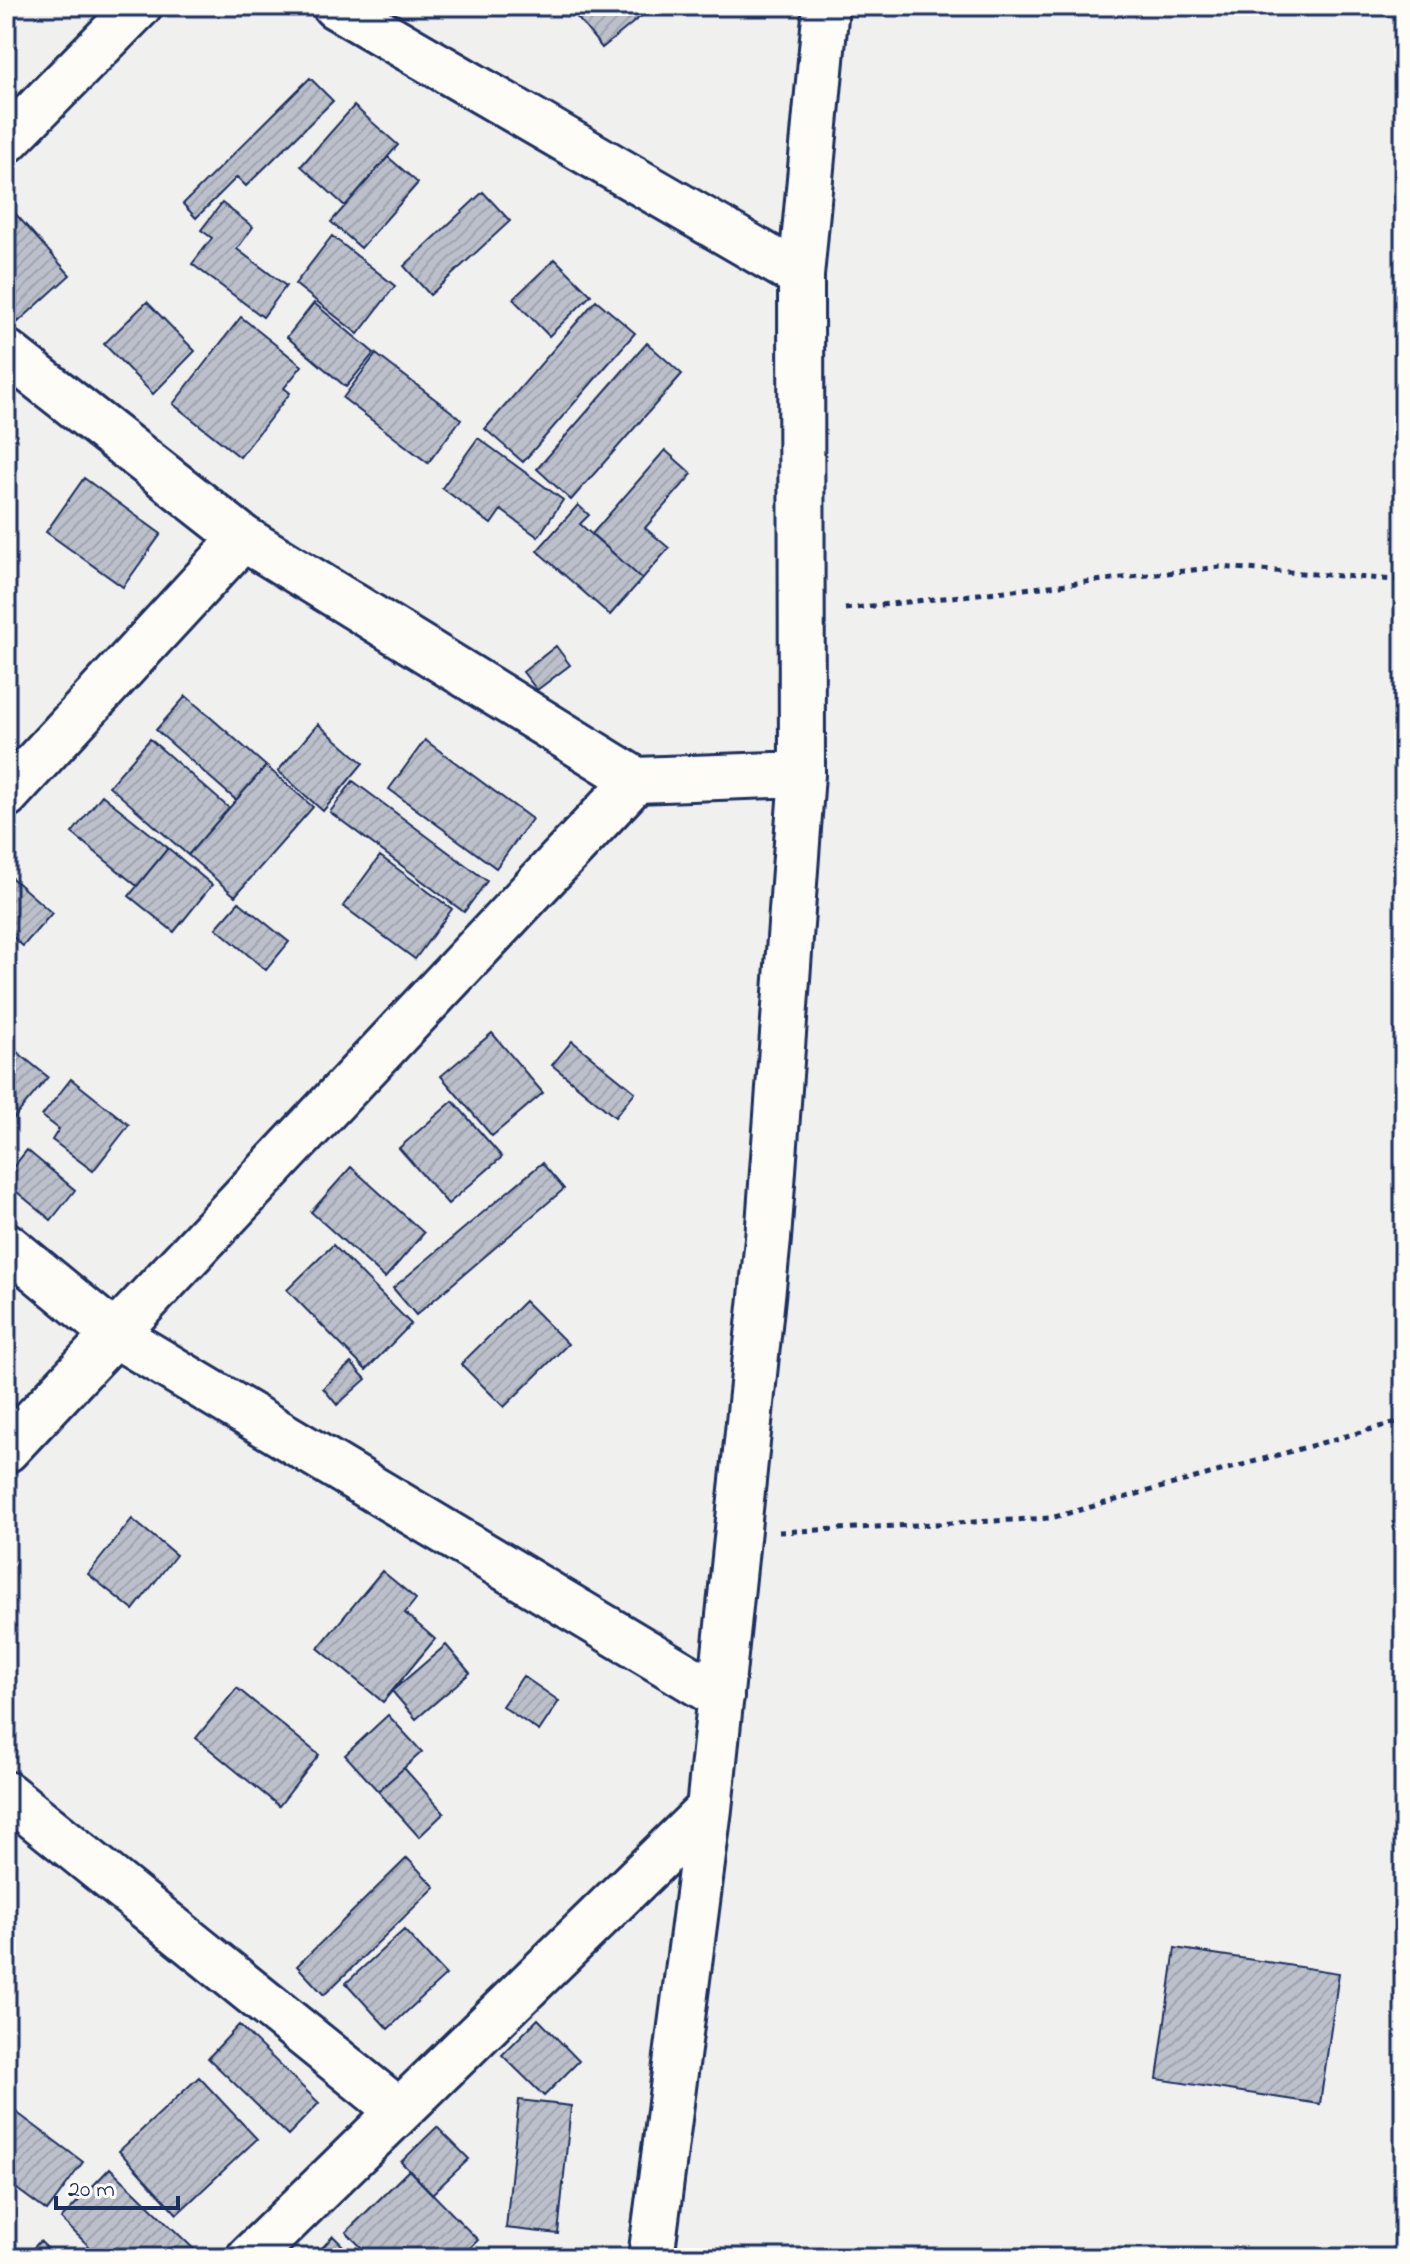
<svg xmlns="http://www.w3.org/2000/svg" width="1410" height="2264" viewBox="0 0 1410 2264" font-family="'Indie Flower',sans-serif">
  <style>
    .building { fill: url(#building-hatch); stroke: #1b2f5e; stroke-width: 2 }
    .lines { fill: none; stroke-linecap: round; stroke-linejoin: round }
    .minor-casing { stroke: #1b2f5e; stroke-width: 50 }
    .path { stroke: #1b2f5e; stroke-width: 5; stroke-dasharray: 6 6; stroke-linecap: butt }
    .minor { stroke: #fdfcf7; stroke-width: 44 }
  </style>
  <defs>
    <pattern id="building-hatch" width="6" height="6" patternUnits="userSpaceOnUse" patternTransform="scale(2)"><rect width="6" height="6" fill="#bbc0ca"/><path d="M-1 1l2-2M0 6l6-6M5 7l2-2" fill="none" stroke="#a0a5b0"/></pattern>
  </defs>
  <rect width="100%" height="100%" fill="#f0f0ee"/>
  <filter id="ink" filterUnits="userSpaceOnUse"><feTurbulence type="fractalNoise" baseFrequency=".0125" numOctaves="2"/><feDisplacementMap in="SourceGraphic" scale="16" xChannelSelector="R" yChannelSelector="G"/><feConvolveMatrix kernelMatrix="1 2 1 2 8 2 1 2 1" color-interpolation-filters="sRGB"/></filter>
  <g filter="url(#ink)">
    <path class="building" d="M 568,6 L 649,6 L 651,8 L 602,48 Z
      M 310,78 L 333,101 L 246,186 L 237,177 L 196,218 L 183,204 Z
      M 354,106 L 398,145 L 345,206 L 301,166 Z
      M 388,157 L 418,183 L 361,248 L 331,222 Z
      M 483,192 L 510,221 L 430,295 L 404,266 Z
      M 222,203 L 253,227 L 237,249 L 286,286 L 263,317 L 192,264 L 212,238 L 201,230 Z
      M 13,211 L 70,275 L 18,322 L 6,310 L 6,218 Z
      M 332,236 L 395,286 L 358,334 L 295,284 Z
      M 555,259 L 591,295 L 549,336 L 513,299 Z
      M 596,300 L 635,333 L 523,462 L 485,429 Z
      M 147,302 L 195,351 L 153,394 L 104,344 Z
      M 314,303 L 374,353 L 346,387 L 287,337 Z
      M 241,317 L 302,366 L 284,388 L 290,393 L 240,457 L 173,404 Z
      M 647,343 L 682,374 L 571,500 L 537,469 Z
      M 376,354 L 461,419 L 428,463 L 343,398 Z
      M 478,438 L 563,500 L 538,537 L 501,510 L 491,524 L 442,488 Z
      M 665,450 L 692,474 L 645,528 L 669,548 L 642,579 L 592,534 Z
      M 84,478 L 161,534 L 123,587 L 46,532 Z
      M 578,505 L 589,515 L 580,524 L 642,579 L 610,615 L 537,551 Z
      M 556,646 L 570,665 L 537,690 L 523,672 Z
      M 186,696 L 266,766 L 236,800 L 156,730 Z
      M 318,724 L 363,763 L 323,811 L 278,771 Z
      M 150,739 L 229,808 L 188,855 L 109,786 Z
      M 425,740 L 532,819 L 496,868 L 389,789 Z
      M 266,766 L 313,807 L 235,896 L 188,855 Z
      M 353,781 L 487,881 L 464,912 L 330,812 Z
      M 102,795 L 168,848 L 137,886 L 72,833 Z
      M 168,848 L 212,885 L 174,932 L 129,896 Z
      M 380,856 L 452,909 L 415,959 L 343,906 Z
      M 6,873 L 52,913 L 23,946 L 6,931 Z
      M 239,902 L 289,942 L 266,970 L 216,928 Z
      M 492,1033 L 543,1093 L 492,1136 L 441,1076 Z
      M 572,1041 L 635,1092 L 615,1117 L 552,1065 Z
      M 6,1043 L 48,1077 L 10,1123 L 6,1120 Z
      M 71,1079 L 129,1125 L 93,1171 L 52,1140 L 59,1129 L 42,1116 Z
      M 453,1101 L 502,1157 L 448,1204 L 399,1148 Z
      M 27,1150 L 75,1190 L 51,1220 L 6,1183 L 6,1176 Z
      M 542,1163 L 564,1189 L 416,1315 L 393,1288 Z
      M 351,1167 L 424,1233 L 385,1278 L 311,1212 Z
      M 333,1245 L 411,1324 L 366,1370 L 287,1290 Z
      M 525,1301 L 568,1344 L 504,1407 L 461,1364 Z
      M 351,1363 L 366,1379 L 337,1405 L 323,1388 Z
      M 132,1519 L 176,1555 L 133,1610 L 88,1574 Z
      M 382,1571 L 416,1599 L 405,1613 L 435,1639 L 383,1702 L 318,1648 Z
      M 446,1645 L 470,1673 L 416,1719 L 392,1691 Z
      M 523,1676 L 559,1701 L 539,1731 L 502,1706 Z
      M 237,1688 L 319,1755 L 279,1806 L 196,1738 Z
      M 388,1715 L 422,1752 L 378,1791 L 345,1755 Z
      M 404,1768 L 444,1813 L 419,1837 L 378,1791 Z
      M 407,1858 L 435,1887 L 324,1995 L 297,1966 Z
      M 404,1930 L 446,1975 L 388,2029 L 346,1983 Z
      M 1175,1948 L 1339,1973 L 1320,2104 L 1157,2079 Z
      M 538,2019 L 579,2061 L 544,2096 L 502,2055 Z
      M 239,2025 L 319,2103 L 288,2135 L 208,2058 Z
      M 199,2077 L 257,2139 L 177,2214 L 119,2151 Z
      M 519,2100 L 571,2106 L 558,2234 L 506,2228 Z
      M 8,2106 L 83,2162 L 47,2211 L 6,2181 Z
      M 437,2127 L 469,2159 L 432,2194 L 401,2162 Z
      M 110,2168 L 200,2255 L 197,2258 L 101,2258 L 61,2219 Z
      M 409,2170 L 478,2240 L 460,2258 L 372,2258 L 346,2232 Z
      M 333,2236 L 355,2258 L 313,2258 Z
      M 40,2241 L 57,2258 L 24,2258 Z"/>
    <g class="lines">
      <defs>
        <path id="minor" d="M 335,6 L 801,276
          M 6,141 L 139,6
          M 6,352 L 243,538 L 636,780 L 802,774
          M 6,795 L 243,538
          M 6,1245 L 114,1334 L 721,1697
          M 6,1450 L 636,780
          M 6,1794 L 398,2110
          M 249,2258 L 709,1809
          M 651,2258 L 709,1809 L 768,1239 L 802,774 L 801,276 L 826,6"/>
      </defs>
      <use href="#minor" class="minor-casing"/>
      <path class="path" d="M 845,609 L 1220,567 L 1396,580 L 1404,576
        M 779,1532 L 1051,1518 L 1404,1420"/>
      <use href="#minor" class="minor"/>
    </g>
  </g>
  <rect width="1410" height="2264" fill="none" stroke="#fdfcf7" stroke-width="32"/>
  <rect x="16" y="16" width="1378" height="2232" fill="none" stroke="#1b2f5e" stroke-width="3" filter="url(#ink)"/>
  <path d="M56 2196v12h122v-12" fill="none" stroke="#1b2f5e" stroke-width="4"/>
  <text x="68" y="2196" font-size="24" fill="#1b2f5e" stroke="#fdfcf7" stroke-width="6" paint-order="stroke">20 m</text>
</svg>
